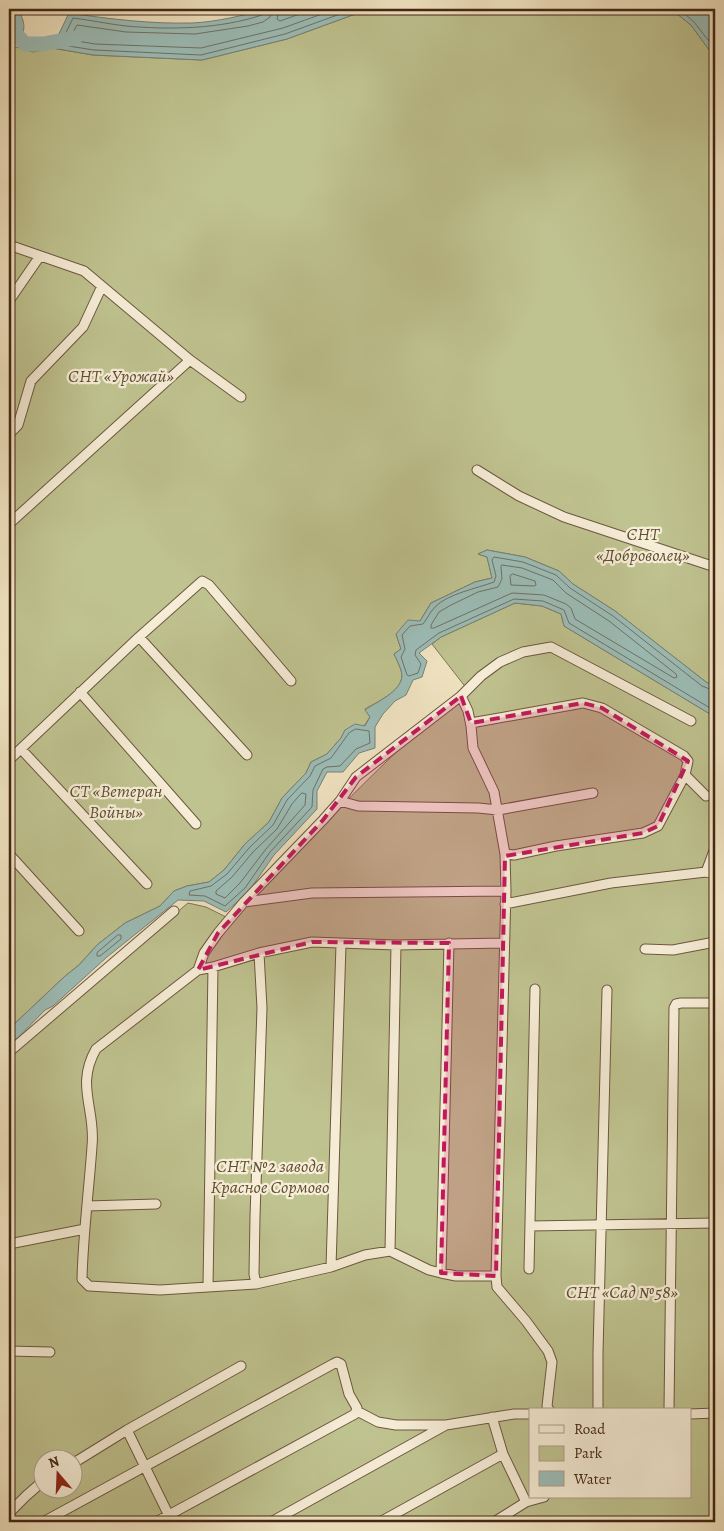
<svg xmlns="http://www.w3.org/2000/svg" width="724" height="1531" viewBox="0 0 724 1531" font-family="Alegreya,serif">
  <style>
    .green { fill: #bfc390; stroke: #807552; fill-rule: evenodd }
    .water { fill: #9cbeb9; stroke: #788277 }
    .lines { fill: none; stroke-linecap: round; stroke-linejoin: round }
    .shore { stroke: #6f7266; stroke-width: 1 }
    .river { stroke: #9cbeb9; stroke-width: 15 }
    .minor-casing { stroke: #6e5640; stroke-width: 11 }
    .minor { stroke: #f7eed8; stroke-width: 9 }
    .marked { fill: #c2185b; fill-opacity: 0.2; stroke: #c2185b; stroke-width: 4; stroke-dasharray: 10 6; stroke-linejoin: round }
    .labels { text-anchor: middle; stroke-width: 4.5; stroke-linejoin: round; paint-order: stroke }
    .park-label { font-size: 18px; font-style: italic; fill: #614e33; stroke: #f7eed8 }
  </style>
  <rect width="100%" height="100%" fill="#f2e5c3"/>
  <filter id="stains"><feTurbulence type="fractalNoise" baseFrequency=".004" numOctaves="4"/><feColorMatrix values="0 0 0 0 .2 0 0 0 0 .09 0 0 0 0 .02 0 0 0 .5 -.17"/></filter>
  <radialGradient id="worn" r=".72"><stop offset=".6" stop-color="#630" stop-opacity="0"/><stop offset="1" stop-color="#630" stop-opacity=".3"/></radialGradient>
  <path class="green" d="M 369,9 L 671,9 L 691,25 L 715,58 L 715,687 L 706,682 L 615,611 L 573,584 L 559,571 L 525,557 L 487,550 L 478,554 L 487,557 L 492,578 L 475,582 L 431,603 L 420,621 L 396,634 L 401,649 L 394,654 C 397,660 402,670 402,676 C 401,692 377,702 365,709 L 370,717 L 364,726 L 345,730 L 341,738 L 327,754 L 311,762 L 306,773 L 282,798 L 269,822 L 245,844 L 224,870 L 209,882 L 187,886 L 174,891 L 160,906 L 125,923 L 97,945 L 79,965 L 64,977 L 9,1029 L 9,45 L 33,52 L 52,48 L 93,55 L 202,60 L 287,39 Z
    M 515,603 L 542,606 L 561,614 L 564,626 L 715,717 L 715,1522 L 9,1522 L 9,1054 L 188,903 L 206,907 L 230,919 L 244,909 C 315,832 386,757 467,689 L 432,644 L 441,637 ZM 530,1410 L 690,1410 L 690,1497 L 530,1497 ZM 42,1458 L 72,1458 L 72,1488 L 42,1488 Z"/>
  <path class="water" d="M 9,9 L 18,9 C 27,26 26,32 13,47 L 9,45 Z
    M 268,9 L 369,9 L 287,39 L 202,60 L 93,55 L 52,48 L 69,13 C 110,19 150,24 192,23 C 217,22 244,15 268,9 Z
    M 671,9 L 713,9 L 715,11 L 715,58 L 691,25 Z
    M 487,550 L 525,557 L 559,571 L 573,584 L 615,611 L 706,682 L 715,687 L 715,717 L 564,626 L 561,614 L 542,606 L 515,603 L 441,637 L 419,653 L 427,661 L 422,677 L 413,680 L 406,695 L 395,701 L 383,714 L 375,727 L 375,748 L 359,753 L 343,772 L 327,772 L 317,791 L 317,809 L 274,855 L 249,891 L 226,912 L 204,901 L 178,900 L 107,957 L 53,1006 L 45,1010 L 9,1047 L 9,1029 L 64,977 L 79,965 L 97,945 L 125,923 L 160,906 L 174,891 L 187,886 L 209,882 L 224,870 L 245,844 L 269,822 L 282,798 L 306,773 L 311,762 L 327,754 L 341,738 L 345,730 L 355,724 L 365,726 L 370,717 L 365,710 C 376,702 401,692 402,676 C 402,670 397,660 394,654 L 401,649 L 396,634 L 408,620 L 420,621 L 431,603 L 475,582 L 492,578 L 487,557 L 478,554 Z"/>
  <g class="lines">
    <path class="shore" d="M 265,9 L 262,15 C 220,29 170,30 126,26 C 108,24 90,20 73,18 L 61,43 L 62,45 L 94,50 L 201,55 L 285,34 L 354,9
      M 272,9 L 270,17 L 263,22 L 248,26 L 195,34 L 126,32 L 77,25 L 70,38 L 71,40 L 95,44 L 201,48 L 283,28 L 336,9
      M 279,9 L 277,19 L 280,21 L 314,9
      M 679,9 L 694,22 L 715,49
      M 502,565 L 522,568 L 553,580 L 566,593 L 609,621 L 676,674 L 677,677 L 674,678 L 575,619 L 571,608 L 566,604 L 544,595 L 512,593 L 434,628 L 431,628 L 431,625 L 439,612 L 451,605 L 478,592 L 498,587 L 502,579 L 501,567 Z
      M 513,574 L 535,581 L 536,585 L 534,586 L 511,585 L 510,576 Z
      M 715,691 L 702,686 L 613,616 L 570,588 L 556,575 L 523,562 L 494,557 L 492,560 L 496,576 L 494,582 C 478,588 447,594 435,607 C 430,612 427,619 423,624 L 410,626 L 402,635 L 405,649 L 401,657 L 407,675 L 409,676 L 418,673 L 421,664 L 415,655 L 416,650 L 439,633 L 514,599 L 543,601 L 564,610 L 569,623 L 715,711
      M 356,729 L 369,731 L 370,743 L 356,749 L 340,766 L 327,767 L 323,769 L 313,790 L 312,807 L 270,852 L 245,888 L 225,906 L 205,896 L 189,895 L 190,891 L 211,886 L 227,874 L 249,848 L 273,825 L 287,800 L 310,776 L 315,766 L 331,758 L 349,733 Z
      M 302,793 L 306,794 L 305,805 L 266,849 L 240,883 L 225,898 L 216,894 L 216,891 L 232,877 L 253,852 L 277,829 L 292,804 Z
      M 118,935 L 121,935 L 121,939 L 100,956 L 97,956 L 97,953 Z"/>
    <path class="river" d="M 9,27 L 25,44 L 43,44 L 75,38"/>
    <defs>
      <path id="minor" d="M 9,245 L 84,271 L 190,360 L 241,397
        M 9,301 L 40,256
        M 9,434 L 18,425 L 31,381 L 83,327 L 102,286
        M 477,470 L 519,496 L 564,517 L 715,567
        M 9,524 L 190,360
        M 139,637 L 247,755
        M 80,692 L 196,824
        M 461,696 L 468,711 L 471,726 L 473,748 L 494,792 L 505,854 L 506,891 L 496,1276 L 497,1287 L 526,1321 L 548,1351 L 552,1362 L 547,1406 L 549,1410
        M 471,723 L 583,703 L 602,708 L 684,756 L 688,761 L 685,775 L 658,826 L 643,833 L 556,846 L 514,855 L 505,854
        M 21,749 L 147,884
        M 9,760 L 139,637 L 202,581 L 209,585 L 291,681
        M 685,775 L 706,796
        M 340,801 L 358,806 L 478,808 L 498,810 L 593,793
        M 9,854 L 79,931
        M 706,872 L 715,848
        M 244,902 L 312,893 L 506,891
        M 505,904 L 611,883 L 706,872 L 715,874
        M 645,949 L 673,950 L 715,942
        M 198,970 L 204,953 L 218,933 L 244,902 L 323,820 L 340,801 L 356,777 L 461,696 L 481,676 L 500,662 L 523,652 L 551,647 L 691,721
        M 9,1052 L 174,911
        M 87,1206 L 156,1204
        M 530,1226 L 715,1223
        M 9,1244 L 85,1229
        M 390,1251 L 396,945
        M 331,1267 L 341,944
        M 529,1269 L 535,989
        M 441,1273 L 449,943
        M 496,1276 L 456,1276 L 441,1273 L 429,1270 L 390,1251 L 365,1255 L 331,1267 L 256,1284 L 160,1290 L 89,1286 L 82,1279 C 83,1235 89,1190 92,1146 C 96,1109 75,1086 96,1049 L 198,970 L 213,967 L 259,953 L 312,942 L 396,945 L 504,943
        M 256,1284 L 254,1274 L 255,1216 L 262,1008 L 259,953
        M 208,1287 L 213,967
        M 9,1351 L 50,1352
        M 598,1410 L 598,1353 L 607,990
        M 669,1410 L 674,1008 L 676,1004 L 681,1003 L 715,1003
        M 357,1411 L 378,1422 L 396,1425 L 444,1425
        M 690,1414 L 715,1413
        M 492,1417 L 503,1454 L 526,1502
        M 127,1430 L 172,1522
        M 72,1464 L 127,1430 L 241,1366
        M 9,1513 L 26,1496 L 42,1482
        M 43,1522 L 333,1364 L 337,1362 L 341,1364 L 349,1394 L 357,1408 L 355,1414 L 156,1522
        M 271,1522 L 446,1425 L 514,1414 L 530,1414
        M 380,1522 L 503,1454
        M 494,1522 L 526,1502 L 544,1497"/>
    </defs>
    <use href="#minor" class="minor-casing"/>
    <use href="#minor" class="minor"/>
  </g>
  <path class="marked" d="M 461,696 L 471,723 L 583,703 L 602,708 L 688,761 L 658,826 L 643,833 L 505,856 L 496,1276 L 441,1273 L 449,943 L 312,942 L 198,970 L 218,933 L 323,820 L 356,777 Z"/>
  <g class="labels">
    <g class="park-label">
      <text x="121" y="382">СНТ «Урожай»</text>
      <text x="643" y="540">СНТ<tspan x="643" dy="21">«Доброволец»</tspan></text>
      <text x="116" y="797">СТ «Ветеран<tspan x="116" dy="21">Войны»</tspan></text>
      <text x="270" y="1172">СНТ №2 завода<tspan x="270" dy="21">Красное Сормово</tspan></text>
      <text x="622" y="1298">СНТ «Сад №58»</text>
    </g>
  </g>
  <rect width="724" height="1531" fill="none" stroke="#f2e5c3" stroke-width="30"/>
  <rect x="10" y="10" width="704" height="1511" fill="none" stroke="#422714" stroke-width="2.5"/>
  <rect x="15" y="15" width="694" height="1501" fill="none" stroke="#422714"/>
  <rect x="529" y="1408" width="162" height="90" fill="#f7eed8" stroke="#af9e8a"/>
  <rect x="539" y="1425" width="25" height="8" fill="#f7eed8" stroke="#af9e8a"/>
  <text x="574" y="1434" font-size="15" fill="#422714">Road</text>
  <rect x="539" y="1446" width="25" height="15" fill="#bfc390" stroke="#af9e8a"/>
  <text x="574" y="1458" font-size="15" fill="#422714">Park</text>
  <rect x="539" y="1471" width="25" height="15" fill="#9cbeb9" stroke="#af9e8a"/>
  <text x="574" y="1484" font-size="15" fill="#422714">Water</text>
  <g transform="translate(58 1474) rotate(341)"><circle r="24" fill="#f7eed8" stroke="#af9e8a"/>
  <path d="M0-4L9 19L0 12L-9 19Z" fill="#8f2418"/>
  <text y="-8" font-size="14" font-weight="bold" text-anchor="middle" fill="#422714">N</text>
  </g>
  <rect width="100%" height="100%" filter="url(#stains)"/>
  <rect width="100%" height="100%" fill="url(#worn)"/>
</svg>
